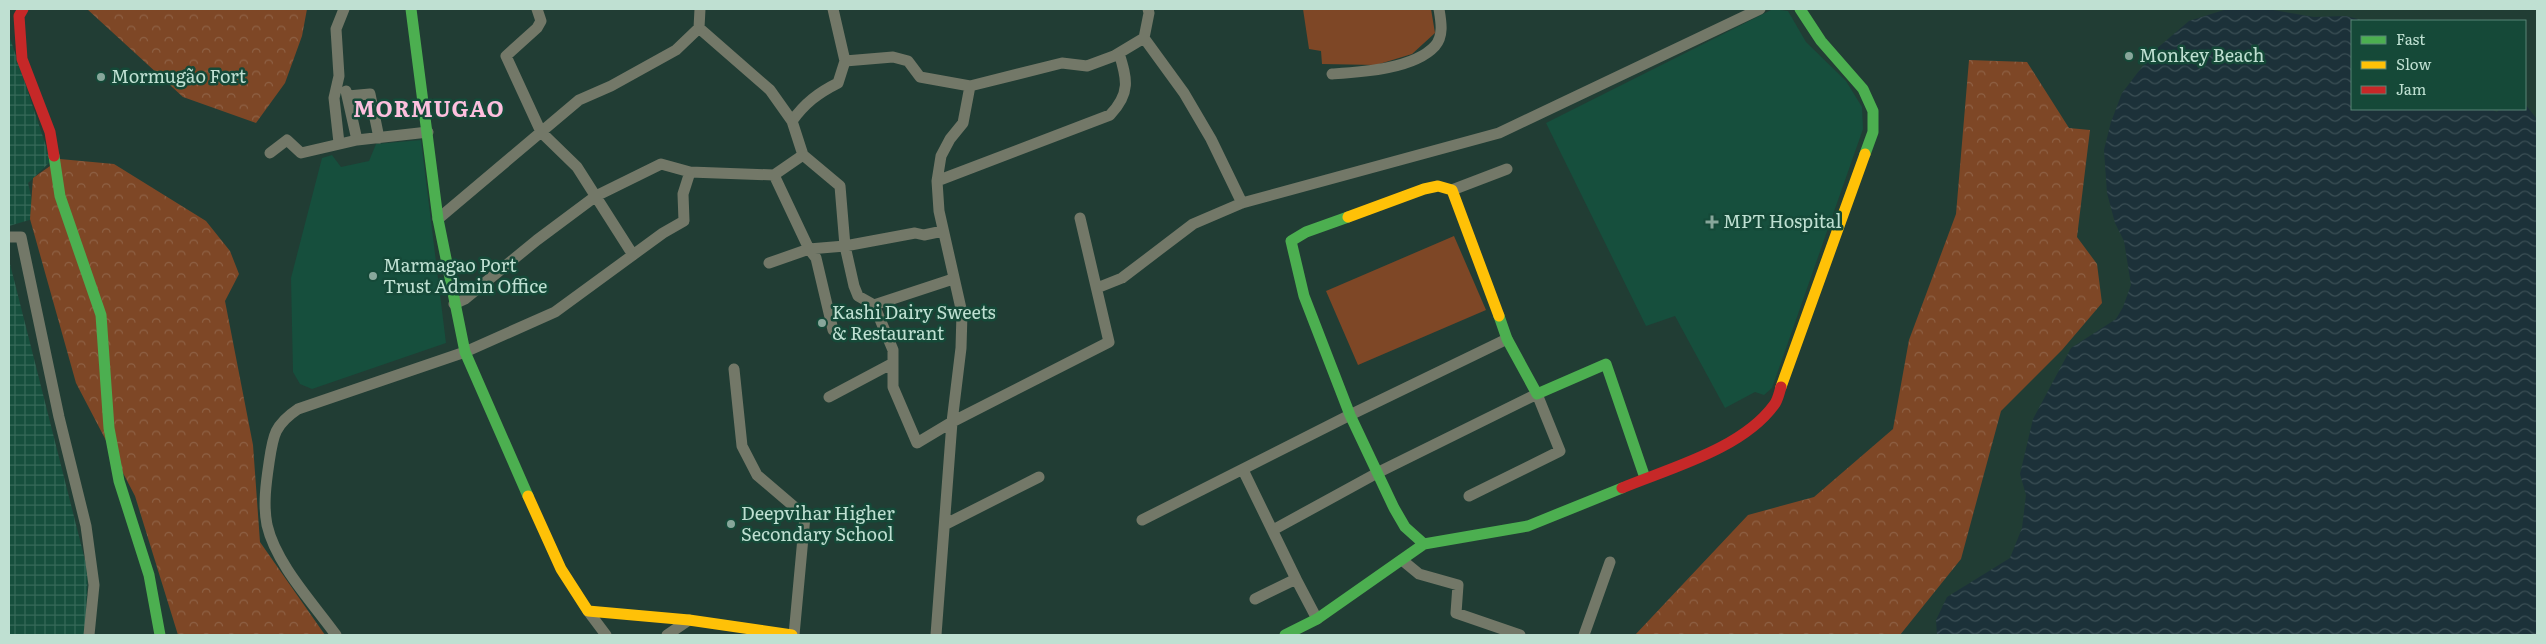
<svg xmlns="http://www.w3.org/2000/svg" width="2546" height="644" viewBox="0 0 2546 644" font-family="Literata,serif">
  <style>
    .built { fill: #164f3d }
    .industrial { fill: url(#industrial-grid) }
    .forest { fill: url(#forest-crowns) }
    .park { fill: #7e4726 }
    .water { fill: url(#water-waves) }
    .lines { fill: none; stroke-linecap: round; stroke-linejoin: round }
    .street { stroke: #737868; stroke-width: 11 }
    .fast { stroke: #4caf50; stroke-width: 11 }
    .slow { stroke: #ffc107; stroke-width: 11 }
    .jam { stroke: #c62828; stroke-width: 11 }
    .poi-dot { fill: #88a79b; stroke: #154938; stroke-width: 2 }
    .labels { text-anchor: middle; stroke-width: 5; stroke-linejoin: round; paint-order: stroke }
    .poi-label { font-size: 18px; fill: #bfe0d2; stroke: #154938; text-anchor: start }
    .district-label { font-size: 22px; font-weight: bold; letter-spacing: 1px; fill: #fdc0de; stroke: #154938 }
  </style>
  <defs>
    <pattern id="industrial-grid" width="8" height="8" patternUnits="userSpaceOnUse" patternTransform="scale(1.25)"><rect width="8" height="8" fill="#164f3d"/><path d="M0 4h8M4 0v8" fill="none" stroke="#366858"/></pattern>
    <pattern id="forest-crowns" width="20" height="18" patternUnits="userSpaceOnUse" patternTransform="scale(1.25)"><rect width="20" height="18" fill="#7e4726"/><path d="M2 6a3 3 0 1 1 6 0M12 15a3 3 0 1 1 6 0" fill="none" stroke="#8e6145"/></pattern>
    <pattern id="water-waves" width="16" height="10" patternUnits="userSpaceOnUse" patternTransform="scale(1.25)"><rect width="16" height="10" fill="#1c3139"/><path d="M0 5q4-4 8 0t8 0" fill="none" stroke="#3b4f55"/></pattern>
  </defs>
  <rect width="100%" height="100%" fill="#213d34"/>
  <path class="built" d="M 1773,9 L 1788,11 L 1806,42 L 1846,81 L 1862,107 L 1863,129 L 1772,388 L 1764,395 L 1755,392 L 1725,408 L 1675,316 L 1646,326 L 1546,123 Z
    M 421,140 L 446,343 L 312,389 L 300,384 L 293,372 L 291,278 L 322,158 L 332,155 L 341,167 L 369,161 L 376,144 Z"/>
  <path class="industrial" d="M 9,35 L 51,161 L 28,183 L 36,218 L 9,226 Z
    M 9,260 L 88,572 L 85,635 L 9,635 Z"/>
  <path class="forest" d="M 87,9 L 307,9 L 302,36 L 285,83 L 256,123 L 183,97 Z
    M 1969,60 L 2027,62 L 2069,128 L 2090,130 L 2077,237 L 2097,264 L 2102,303 L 2062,350 L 2001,411 L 1961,559 L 1900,635 L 1635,635 L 1748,515 L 1814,497 L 1893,429 L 1909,340 L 1956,214 Z
    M 60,159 L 114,164 L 206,221 L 230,251 L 239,274 L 225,301 L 253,445 L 260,542 L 325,635 L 178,635 L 135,496 L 76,383 L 30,219 L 33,178 Z"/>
  <path class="park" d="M 1303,9 L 1431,9 L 1435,33 L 1412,54 L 1376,65 L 1322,64 L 1321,51 L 1309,49 Z
    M 1454,236 L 1486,310 L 1358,365 L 1326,291 Z"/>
  <path class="water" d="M 2227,9 L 2267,9 L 2314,17 L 2346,16 L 2366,21 L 2352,21 L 2352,109 L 2491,109 L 2497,112 L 2499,109 L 2525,109 L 2525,104 L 2537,119 L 2537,635 L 1937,635 L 1936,620 L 1947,597 L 2010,558 L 2022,528 L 2026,495 L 2020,474 L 2033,419 L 2071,348 L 2116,319 L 2123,307 L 2131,285 L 2124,241 L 2115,223 L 2107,193 L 2104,150 L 2111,122 L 2122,93 L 2155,50 L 2189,21 Z"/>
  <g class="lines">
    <path class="street" d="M 537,9 L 541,21 L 537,28 L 506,56 L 541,132 L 577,167 L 633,255
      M 833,9 L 845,61 L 893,57 L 908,61 L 920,77 L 970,86
      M 699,28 L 770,90 L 792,121 L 803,155 L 840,186 L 845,246 L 854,286 L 858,296 L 874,305 L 893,350 L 893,387 L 917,443 L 952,422 L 1109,342 L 1080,218
      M 1144,38 L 1184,93 L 1211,139 L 1242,203
      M 1332,74 C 1362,72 1414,69 1435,46 C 1444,36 1441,21 1439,9
      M 346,91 L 357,140
      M 348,96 L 370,94 L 379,138
      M 792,121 C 805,103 818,93 838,83 L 845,61
      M 339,143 L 334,98 L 339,76 L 336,29 L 344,9
      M 270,153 L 287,140 L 301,153 L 357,140 L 428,132
      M 774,175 L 809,249 L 816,258 L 833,330
      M 937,181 L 1110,115 C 1131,93 1127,79 1119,53
      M 1452,190 L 1507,169
      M 438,219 L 579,100 L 611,86 L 676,50 L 699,28 L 700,9
      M 9,237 L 21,237 L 59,417 L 86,526 L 94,585 L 89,635
      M 769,263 L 809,249 L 845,246 L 915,233 L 924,235 L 943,231
      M 1097,288 L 1122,278 L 1193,224 L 1242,203 L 1499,133 L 1760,9
      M 454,304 L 465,299 L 537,240 L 596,196 L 661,164 L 690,172 L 774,175 L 803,155
      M 874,305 L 953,279
      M 734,369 L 742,446 L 757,475 L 805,516 L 794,635
      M 829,397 L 893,363
      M 1243,470 L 1296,579
      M 1142,520 L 1350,415 L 1507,339
      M 946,524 L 1039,477
      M 1273,530 L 1379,472 L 1537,394 L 1560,451 L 1469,496
      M 1402,560 L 1419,574 L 1458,585 L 1456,613 L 1520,635
      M 1255,599 L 1296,579 L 1317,619
      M 588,611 L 606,635
      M 336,635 C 313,603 276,564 267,525 C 263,505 266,483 269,463 C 273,436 274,425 298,409 L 465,352 L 555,312 L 663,233 L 684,221 L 683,194 L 690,172
      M 667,635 L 689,620
      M 936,635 L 952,422 L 961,348 L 962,313 L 939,211 L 937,181 L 941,156 L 950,139 L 963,123 L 970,86 L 1062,63 L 1087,66 L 1114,56 L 1144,38 L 1149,13 L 1148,9
      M 1584,635 L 1610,562"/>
    <path class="fast" d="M 411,9 L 438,219 L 465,352 L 528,496
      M 1800,9 L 1821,41 L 1863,89 L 1873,111 L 1873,132 L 1865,154
      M 54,156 L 60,196 L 101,315 L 109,428 L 119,481 L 149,575 L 160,635
      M 1348,217 L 1306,232 L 1291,241 L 1304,296 L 1350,415 L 1394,508 L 1405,527 L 1424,544
      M 1499,316 L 1507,339 L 1537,394 L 1606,364 L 1645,478
      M 1285,635 L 1317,619 L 1424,544 L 1528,526 L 1622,488"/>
    <path class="slow" d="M 1348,217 L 1424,189 L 1438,186 L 1452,190 L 1499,316
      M 1781,387 L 1865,154
      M 528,496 L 561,569 L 588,611 L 689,620 L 792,635"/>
    <path class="jam" d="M 23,9 L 19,16 L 22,59 L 50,132 L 54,156
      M 1622,488 C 1670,468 1742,449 1774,405 C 1778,400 1779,393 1781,387"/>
  </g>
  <g class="poi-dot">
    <circle cx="2129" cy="56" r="5"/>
    <circle cx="101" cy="77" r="5"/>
    <path d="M1709.5 214.5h5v5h5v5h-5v5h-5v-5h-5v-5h5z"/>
    <circle cx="373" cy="276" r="5"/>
    <circle cx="822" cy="323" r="5"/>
    <circle cx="731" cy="524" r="5"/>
  </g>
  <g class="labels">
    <g class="poi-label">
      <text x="2139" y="62">Monkey Beach</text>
      <text x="111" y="83">Mormugão Fort</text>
      <text x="1723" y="228">MPT Hospital</text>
      <text x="383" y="272">Marmagao Port<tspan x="383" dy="21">Trust Admin Office</tspan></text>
      <text x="832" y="319">Kashi Dairy Sweets<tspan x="832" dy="21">&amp; Restaurant</tspan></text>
      <text x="741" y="520">Deepvihar Higher<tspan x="741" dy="21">Secondary School</tspan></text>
    </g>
    <g class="district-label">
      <text x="429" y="117">MORMUGAO</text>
    </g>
  </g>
  <rect width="2546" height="644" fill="none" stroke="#bfe0d2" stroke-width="20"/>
  <rect x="2351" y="20" width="175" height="90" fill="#154938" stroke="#598576"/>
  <rect x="2361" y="36" width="25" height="8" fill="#4caf50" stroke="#598576"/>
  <text x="2396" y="45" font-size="15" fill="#bfe0d2">Fast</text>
  <rect x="2361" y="61" width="25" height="8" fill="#ffc107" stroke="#598576"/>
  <text x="2396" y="70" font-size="15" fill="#bfe0d2">Slow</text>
  <rect x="2361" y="86" width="25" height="8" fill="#c62828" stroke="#598576"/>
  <text x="2396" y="95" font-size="15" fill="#bfe0d2">Jam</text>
</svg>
